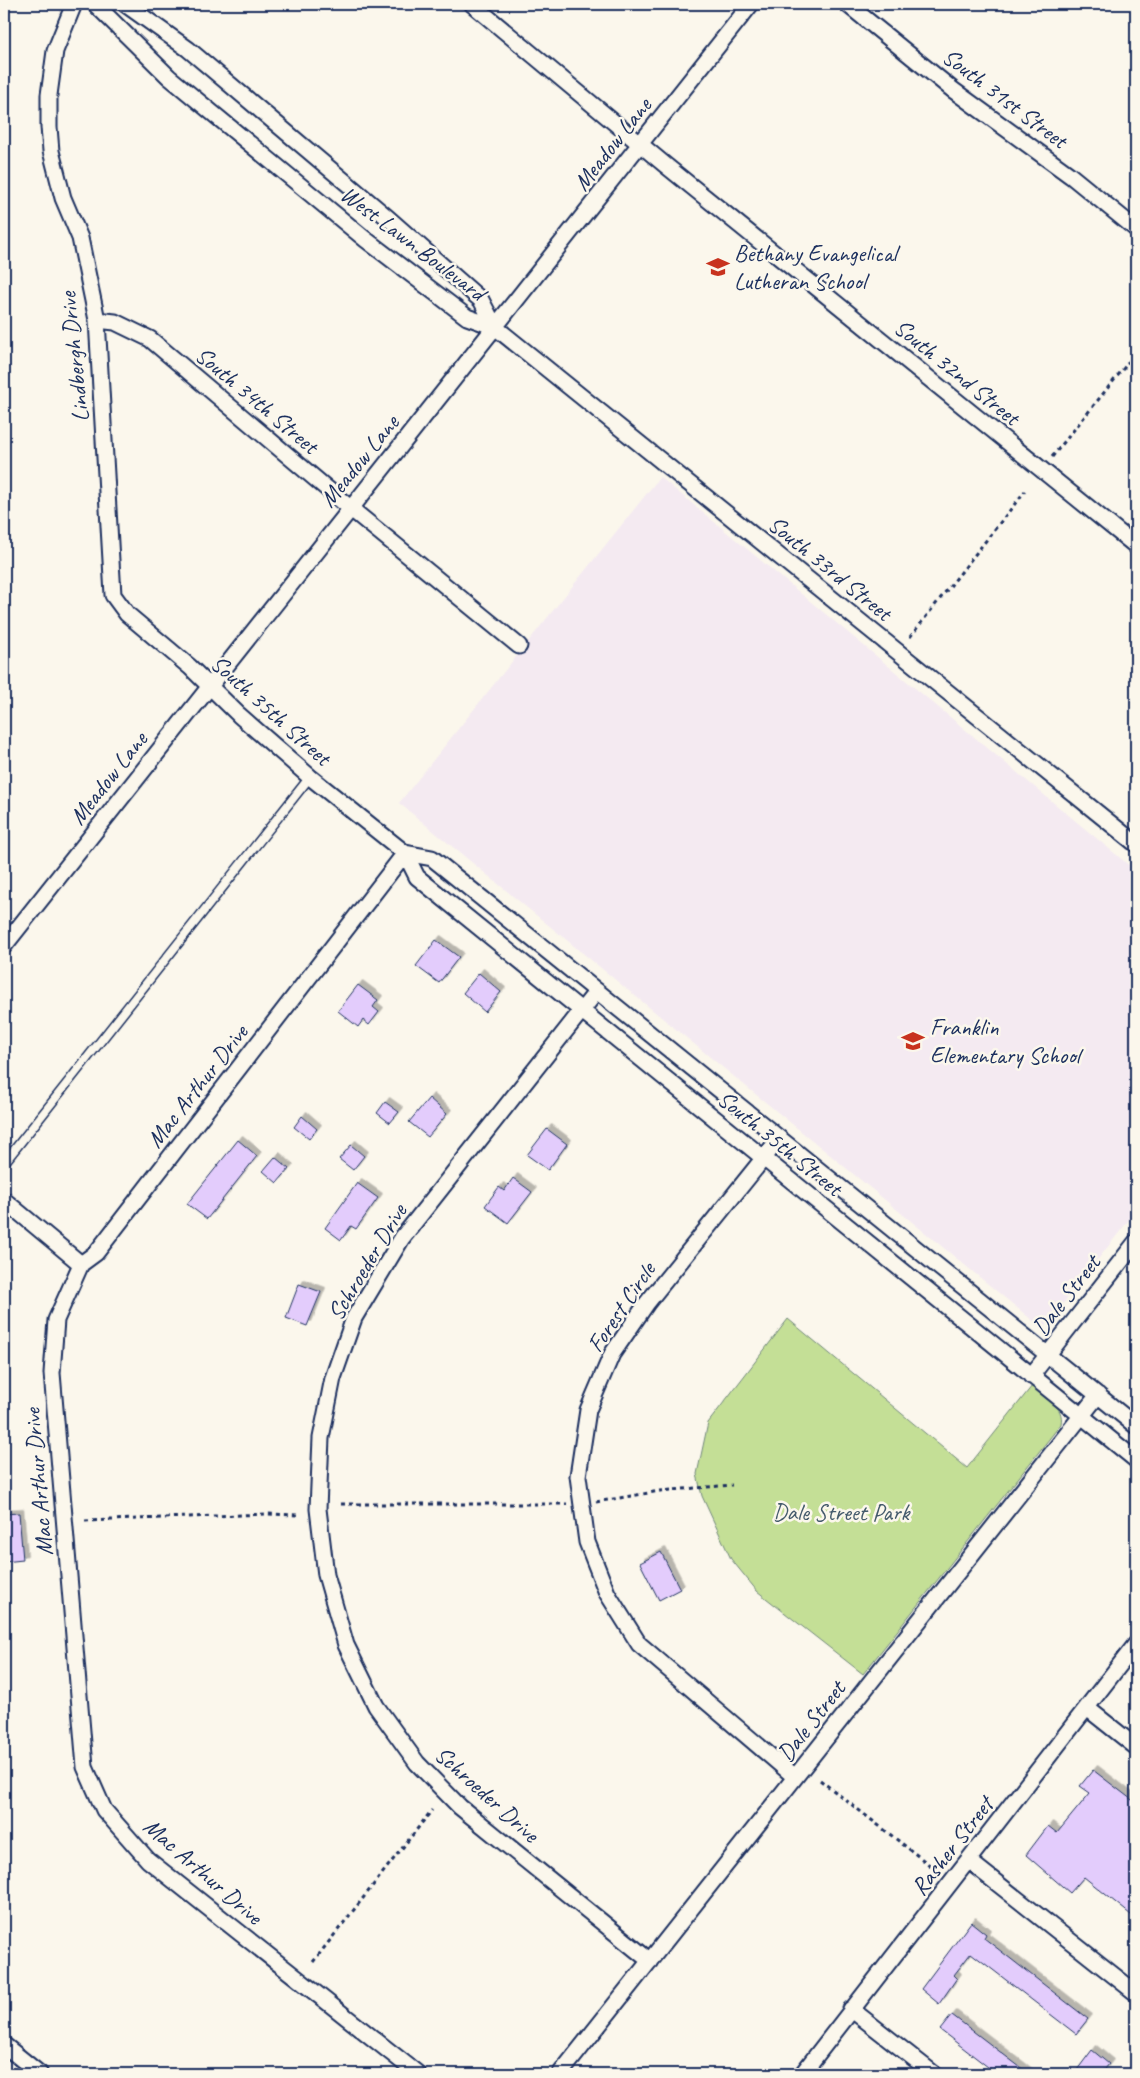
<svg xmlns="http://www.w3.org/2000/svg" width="1140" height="2078" viewBox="0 0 1140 2078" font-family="Caveat,sans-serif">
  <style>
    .built { fill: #f4eaf1 }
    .green { fill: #c4df96; stroke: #70877a }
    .building { fill: #e3ccfc; stroke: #1b2f5e; filter: url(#shadow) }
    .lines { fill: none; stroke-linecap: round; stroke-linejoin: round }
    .service-casing { stroke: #1b2f5e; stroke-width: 11 }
    .minor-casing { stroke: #1b2f5e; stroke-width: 19 }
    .path { stroke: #1b2f5e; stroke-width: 3; stroke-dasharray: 4 4; stroke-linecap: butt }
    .service { stroke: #fbf7ec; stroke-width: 8 }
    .minor { stroke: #fbf7ec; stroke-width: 15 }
    .labels { text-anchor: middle; stroke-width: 5; stroke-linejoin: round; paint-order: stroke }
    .street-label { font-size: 24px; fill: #1b2f5e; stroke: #fbf7ec }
    .poi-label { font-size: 24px; fill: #1b2f5e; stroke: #fbf7ec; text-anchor: start }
    .park-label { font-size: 24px; fill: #455b6c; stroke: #fbf7ec }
  </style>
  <defs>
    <filter id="shadow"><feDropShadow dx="4.5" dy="-4.5" stdDeviation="0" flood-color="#0004"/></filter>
  </defs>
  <rect width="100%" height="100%" fill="#fbf7ec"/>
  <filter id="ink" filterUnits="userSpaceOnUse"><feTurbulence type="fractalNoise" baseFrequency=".02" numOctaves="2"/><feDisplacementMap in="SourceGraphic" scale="10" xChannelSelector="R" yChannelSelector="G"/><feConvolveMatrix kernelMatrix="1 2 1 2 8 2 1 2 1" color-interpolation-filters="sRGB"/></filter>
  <g filter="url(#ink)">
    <path class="built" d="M 660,477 L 1136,871 L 1136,1211 L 1043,1329 L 399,803 Z"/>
    <path class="green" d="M 788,1319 L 967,1468 L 1032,1386 C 1044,1396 1065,1406 1061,1424 L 863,1674 L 757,1591 L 731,1559 L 702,1496 L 697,1474 L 708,1423 Z"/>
    <path class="building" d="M 436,940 L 459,957 L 439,983 L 416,966 Z
      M 479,973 L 501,992 L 485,1012 L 463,993 Z
      M 358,985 L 378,1000 L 373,1007 L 379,1012 L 369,1025 L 363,1020 L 358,1027 L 338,1011 Z
      M 429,1098 L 447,1114 L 428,1137 L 409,1122 Z
      M 385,1102 L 399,1112 L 390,1123 L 377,1113 Z
      M 302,1116 L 317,1129 L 309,1139 L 294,1127 Z
      M 547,1129 L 567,1144 L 548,1170 L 527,1155 Z
      M 238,1140 L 257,1156 L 207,1219 L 187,1204 Z
      M 351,1145 L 364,1156 L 353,1170 L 339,1159 Z
      M 275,1157 L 289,1169 L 277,1183 L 263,1171 Z
      M 513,1178 L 532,1192 L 508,1223 L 485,1206 L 499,1187 L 504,1191 Z
      M 357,1183 L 378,1198 L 356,1229 L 351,1226 L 341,1240 L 325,1228 Z
      M 299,1284 L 321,1292 L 307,1326 L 286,1318 Z
      M 19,1513 L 23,1560 L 4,1562 L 4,1514 Z
      M 661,1552 L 680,1589 L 659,1600 L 640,1563 Z
      M 1093,1770 L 1136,1803 L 1136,1919 L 1084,1877 L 1070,1893 L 1026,1855 L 1048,1826 L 1057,1833 L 1090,1793 L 1080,1786 Z
      M 971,1922 L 986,1934 L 984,1938 L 1088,2019 L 1076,2034 L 971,1953 L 954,1975 L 957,1978 L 939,2004 L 921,1989 Z
      M 952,2015 L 999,2051 L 1029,2074 L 997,2074 L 940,2030 Z
      M 1092,2050 L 1109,2064 L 1101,2074 L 1074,2074 Z"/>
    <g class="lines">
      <defs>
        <path id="service" d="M 4,1163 L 310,777"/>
        <path id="minor" d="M 74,4 L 55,51 L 49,95 L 49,127 L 51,151 L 63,198 L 80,238 L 97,320 L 113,595 L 127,614 L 190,667 L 239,715 L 310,777 L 405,853 L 417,877 L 1136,1460
          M 95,4 L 169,77 L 365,239 L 467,317 L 495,327 L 1136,844
          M 125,4 L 188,49 L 388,218 L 481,300 L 495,327
          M 472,4 L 664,164 L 1136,546
          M 847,4 L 953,90 L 1071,176 L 1136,229
          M 97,320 L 115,322 L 150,339 L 350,508 L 519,646
          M 405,853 L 96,1253 L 81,1264 L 56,1320 L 52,1373 L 85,1767 L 104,1810 L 148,1860 L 418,2074
          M 405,853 L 432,858 L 1136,1426
          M 4,946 L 751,4
          M 597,991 L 402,1238 L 354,1318 L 333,1378 L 321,1438 L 318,1509 L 326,1575 L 346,1645 L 376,1706 L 417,1763 L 460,1807 L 650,1961
          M 779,1139 L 647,1303 L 612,1354 L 588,1410 L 578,1476 L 587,1542 L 607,1593 L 639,1644 L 795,1777
          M 4,1200 L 81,1264
          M 1031,1376 L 1136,1242
          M 1087,1708 L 1136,1747
          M 969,1861 L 1136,1993
          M 851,2009 L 934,2074
          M 4,2045 L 40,2074
          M 560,2074 L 1098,1395
          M 802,2074 L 1136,1644"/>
      </defs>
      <use href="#service" class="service-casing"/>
      <use href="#minor" class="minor-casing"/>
      <path class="path" d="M 1052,457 L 1136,353
        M 910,637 L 1025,491
        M 596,1502 L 660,1491 L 732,1485
        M 341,1504 L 567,1504
        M 85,1521 L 267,1514 L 300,1515
        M 820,1780 L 936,1870
        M 313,1962 L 432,1810"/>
      <use href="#service" class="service"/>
      <use href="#minor" class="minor"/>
    </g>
  </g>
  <defs>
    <symbol id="school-bare" viewBox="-9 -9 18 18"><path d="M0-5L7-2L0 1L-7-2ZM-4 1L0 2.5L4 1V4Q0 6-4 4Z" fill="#c8321e" stroke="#fbf7ec" stroke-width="2.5" paint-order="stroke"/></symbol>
  </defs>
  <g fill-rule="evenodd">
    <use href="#school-bare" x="702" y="251" width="32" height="32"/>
    <use href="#school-bare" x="897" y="1025" width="32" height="32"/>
  </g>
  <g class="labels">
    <g class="street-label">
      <text transform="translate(1005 98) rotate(37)" y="8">South 31st Street</text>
      <text transform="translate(612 144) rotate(-52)" y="8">Meadow Lane</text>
      <text transform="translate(413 243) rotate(37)" y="8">West Lawn Boulevard</text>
      <text transform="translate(74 357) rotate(-96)" y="8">Lindbergh Drive</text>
      <text transform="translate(957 372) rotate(39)" y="8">South 32nd Street</text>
      <text transform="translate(257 400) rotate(40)" y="8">South 34th Street</text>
      <text transform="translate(359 461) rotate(-51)" y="8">Meadow Lane</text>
      <text transform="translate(830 568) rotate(39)" y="8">South 33rd Street</text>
      <text transform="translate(271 710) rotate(42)" y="8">South 35th Street</text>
      <text transform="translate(108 778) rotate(-52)" y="8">Meadow Lane</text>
      <text transform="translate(197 1086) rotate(-52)" y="8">Mac Arthur Drive</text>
      <text transform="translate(780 1143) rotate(39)" y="8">South 35th Street</text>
      <text transform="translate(367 1262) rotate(-59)" y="8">Schroeder Drive</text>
      <text transform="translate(1066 1295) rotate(-52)" y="8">Dale Street</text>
      <text transform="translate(621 1307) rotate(-56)" y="8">Forest Circle</text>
      <text transform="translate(38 1482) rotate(-95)" y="8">Mac Arthur Drive</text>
      <text transform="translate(811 1721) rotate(-52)" y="8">Dale Street</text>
      <text transform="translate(487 1794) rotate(42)" y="8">Schroeder Drive</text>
      <text transform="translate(952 1846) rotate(-52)" y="8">Rasher Street</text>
      <text transform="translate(203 1871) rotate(41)" y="8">Mac Arthur Drive</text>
    </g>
    <g class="poi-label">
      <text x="734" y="261">Bethany Evangelical<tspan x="734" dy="28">Lutheran School</tspan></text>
      <text x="930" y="1035">Franklin<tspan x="930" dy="28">Elementary School</tspan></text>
    </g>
    <g class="park-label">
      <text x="841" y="1520">Dale Street Park</text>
    </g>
  </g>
  <rect width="1140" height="2078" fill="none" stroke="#fbf7ec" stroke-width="20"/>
  <rect x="10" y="10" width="1120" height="2058" fill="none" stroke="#1b2f5e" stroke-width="2" filter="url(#ink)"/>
</svg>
